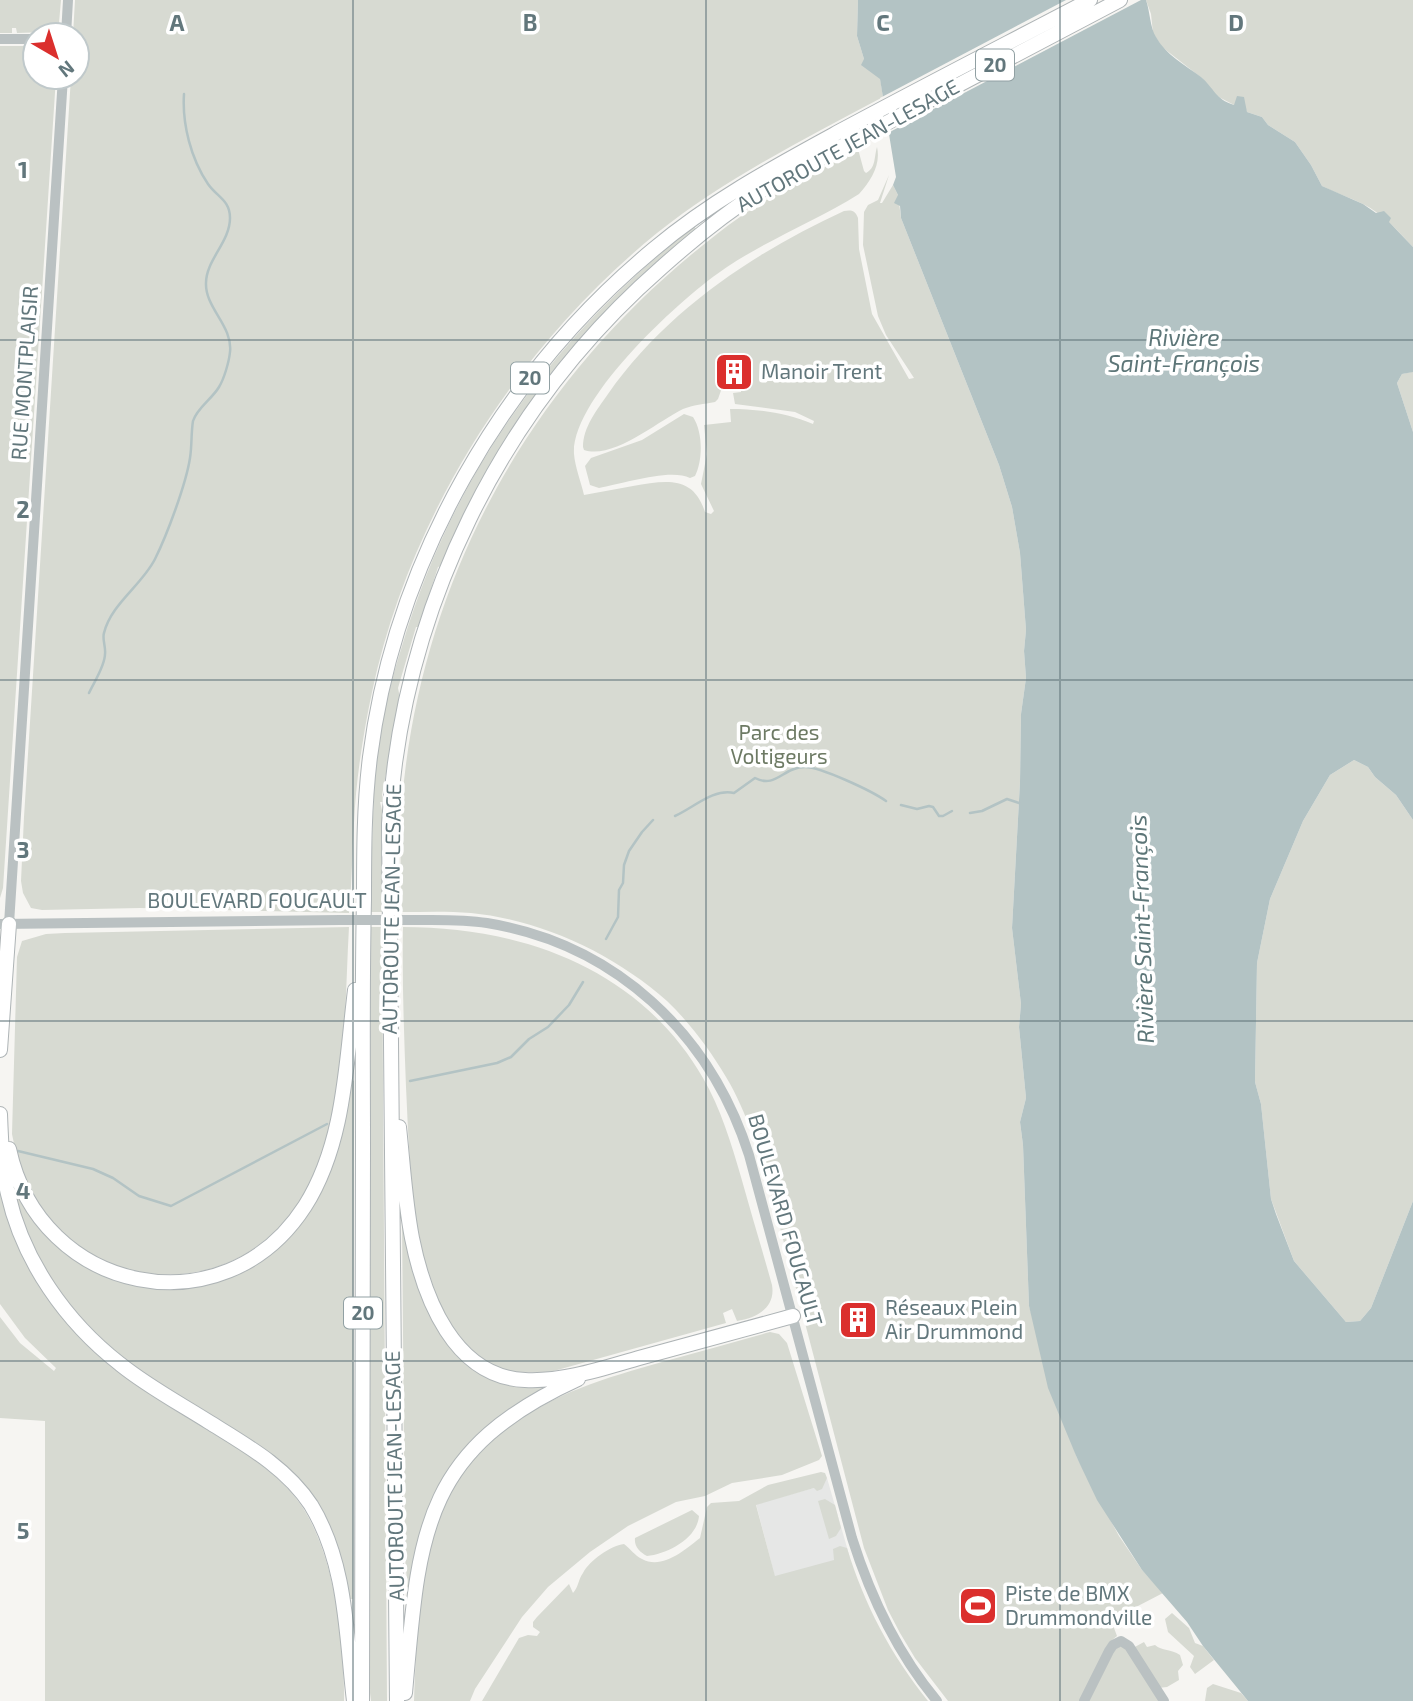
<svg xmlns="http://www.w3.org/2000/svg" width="1413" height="1701" viewBox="0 0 1413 1701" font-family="'Exo 2',sans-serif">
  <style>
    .built { fill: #e6e7e6 }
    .green { fill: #d7dad2 }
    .water { fill: #b3c3c4 }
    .pier { fill: #f6f5f2 }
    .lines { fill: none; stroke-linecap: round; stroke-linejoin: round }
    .stream { stroke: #b3c3c4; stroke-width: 2.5 }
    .highway-casing { stroke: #aeb4b6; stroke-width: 16 }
    .minor { stroke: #bac1c2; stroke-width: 10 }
    .highway { stroke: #fff; stroke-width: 14 }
    .minor-bridge { stroke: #bac1c2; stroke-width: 10 }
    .grid { fill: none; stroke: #62777c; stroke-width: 2; stroke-opacity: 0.55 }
    .labels { text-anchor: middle; stroke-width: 7; stroke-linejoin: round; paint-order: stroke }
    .shield { fill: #fff; stroke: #91a0a3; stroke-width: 2 }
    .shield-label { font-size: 19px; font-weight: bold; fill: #62777c }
    .street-label { font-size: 21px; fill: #62777c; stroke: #fff }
    .poi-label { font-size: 21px; fill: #62777c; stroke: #fff; text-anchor: start }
    .park-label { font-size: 21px; fill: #6d7a64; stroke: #fff }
    .water-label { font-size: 23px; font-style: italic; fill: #5d7678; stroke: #fff }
    .grid-label { font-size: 23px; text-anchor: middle; font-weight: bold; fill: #62777c; stroke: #fff; stroke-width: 7; stroke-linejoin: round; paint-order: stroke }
  </style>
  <rect width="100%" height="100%" fill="#f6f5f2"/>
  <path class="built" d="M 827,1478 L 850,1558 L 775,1577 L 756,1504 L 814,1488 Z"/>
  <path class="green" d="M 0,0 L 61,0 L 59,23 L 48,32 L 17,33 L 16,28 L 12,28 L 12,33 L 0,33 Z
    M 75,0 L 858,0 L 857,36 L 864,59 L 880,78 L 883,97 C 806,138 726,178 657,233 C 516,348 410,514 372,692 C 363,735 356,779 354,823 C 352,853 352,883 349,913 L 140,908 L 42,910 L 31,908 L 23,893 L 21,881 L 24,817 L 71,77 L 77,77 L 77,35 L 73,35 Z
    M 1146,0 L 1413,0 L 1413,247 C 1398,231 1383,214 1363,204 C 1349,197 1335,193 1322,186 L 1311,165 L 1295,142 L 1268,125 L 1262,117 L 1247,112 L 1244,105 L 1234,105 L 1215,95 L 1203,79 L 1162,47 L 1153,33 L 1151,14 Z
    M 0,46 L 35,46 L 35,77 L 56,77 L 3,888 L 0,898 Z
    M 877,147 C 881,165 871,181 859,194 C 816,221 769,239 727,267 C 683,296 571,398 574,454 C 575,467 581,482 584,495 C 600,492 617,489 633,486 C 664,481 693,474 705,512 L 711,514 L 714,511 L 701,484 L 707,454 L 704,425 L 731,422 L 730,409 C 759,409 786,413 813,424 L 814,421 L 795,412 L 735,404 L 733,393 L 741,392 L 739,362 L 728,362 L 729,381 L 724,382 L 718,399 L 715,402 C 704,404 693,405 683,409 C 658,421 613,460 584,450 L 583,447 C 583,427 597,410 608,394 C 666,311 753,253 844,211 C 851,210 855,210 858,218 L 859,249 L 872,314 L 909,379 L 914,378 L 886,335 L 878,316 L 863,245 L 864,212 L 868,205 L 878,200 L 889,175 L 880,203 L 882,203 L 893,185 L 898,195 L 901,218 L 999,465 L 1012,507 L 1020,553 L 1026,630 L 1024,651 L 1026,678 L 1021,714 L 1020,782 L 1012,928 L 1021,1004 L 1019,1027 L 1026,1098 L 1020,1122 L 1023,1145 L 1029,1306 L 1077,1458 L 1119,1536 L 1142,1570 L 1163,1593 L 1111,1620 L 1117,1636 L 1111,1641 L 1081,1701 L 948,1701 L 915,1658 L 900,1633 L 888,1610 L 864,1548 L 762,1159 C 758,1152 756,1143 753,1135 C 745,1115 737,1095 726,1077 C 710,1050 690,1023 667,1001 C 614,954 542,920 471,913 C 448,911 424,912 402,912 C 400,863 399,813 406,764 C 435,549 546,366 717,234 C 760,200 810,176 858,149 L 864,171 L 866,173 C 876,168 874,157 877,147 Z
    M 694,226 L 696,229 C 579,328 499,423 441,566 L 438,567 L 419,627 L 416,627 L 398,688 L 400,698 L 382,795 L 384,802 L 380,802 L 383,814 L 383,912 L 371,912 C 371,865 373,816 375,770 C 378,729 390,685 402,646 C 453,473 553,337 694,226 Z
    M 1411,372 L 1413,372 L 1413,432 L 1397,383 L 1402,374 Z
    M 684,414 L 693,417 C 703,432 703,460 695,476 L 690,478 C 670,468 622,484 599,488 L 590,485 L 585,466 L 591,458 L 642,440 Z
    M 1354,760 L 1368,767 L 1375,777 L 1396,795 L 1413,820 L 1413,1201 L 1371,1308 L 1360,1321 L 1346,1322 L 1294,1261 L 1271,1199 L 1261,1104 L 1255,1082 L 1257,963 L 1270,899 L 1303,821 L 1330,775 Z
    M 349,927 C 344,1013 348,1109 307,1188 C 251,1297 107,1304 36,1204 C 24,1188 16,1154 12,1134 L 17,957 L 22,941 L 46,934 L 65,933 Z
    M 370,927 L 382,927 L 387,1701 L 371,1701 L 370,1693 Z
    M 403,927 C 523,927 640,969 703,1078 C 721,1109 731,1143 741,1177 C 751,1213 762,1249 772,1285 C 776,1308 756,1318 737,1321 L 732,1309 L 723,1313 L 726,1323 L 550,1372 C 530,1373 506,1374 488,1364 C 411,1320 410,1164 406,1087 C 404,1034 402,981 403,927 Z
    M 350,1079 L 354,1081 L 353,1599 L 349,1599 L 306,1493 L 94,1336 L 45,1271 L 20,1223 L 10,1170 L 20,1199 L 39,1226 L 54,1241 L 102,1273 L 207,1282 L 301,1221 Z
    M 0,1193 C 20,1267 64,1333 126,1378 C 149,1395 174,1409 198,1424 C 232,1445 269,1465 295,1497 C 334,1545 345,1641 344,1701 L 45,1701 L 45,1421 L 0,1418 L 0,1317 L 20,1343 L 54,1371 L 56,1368 L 25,1338 L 0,1304 Z
    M 404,1220 L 412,1258 L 470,1366 L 498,1381 L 557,1382 L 460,1456 L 409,1604 L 405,1557 L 402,1221 Z
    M 770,1332 L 779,1334 L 787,1343 L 822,1456 L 819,1460 L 782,1475 L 732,1483 L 705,1496 L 676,1502 L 628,1526 L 590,1552 L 548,1587 L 522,1617 L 475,1689 L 470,1701 L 414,1701 C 417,1634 418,1559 447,1497 C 454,1482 465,1469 475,1458 C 527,1401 591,1382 662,1362 C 698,1352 734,1342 770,1332 Z
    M 821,1472 L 825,1473 L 827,1478 L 822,1489 L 817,1491 L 814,1488 L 756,1505 L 775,1576 L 834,1560 L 833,1549 L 840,1546 L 847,1548 C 864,1604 891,1655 928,1701 L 482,1701 L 519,1638 L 528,1635 L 537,1636 L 540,1632 L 533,1627 L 533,1622 L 537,1617 L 569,1584 L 573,1593 C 579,1586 578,1580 583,1573 C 590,1560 610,1546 624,1544 C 631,1549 634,1555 642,1559 C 662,1570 685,1550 700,1538 L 707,1507 L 711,1503 L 739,1501 L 768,1485 Z
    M 825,1499 L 835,1505 L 841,1528 L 836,1536 L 829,1539 L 818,1501 Z
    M 692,1510 L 699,1516 C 697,1539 667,1554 647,1556 C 640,1552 634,1547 635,1538 Z
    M 1172,1613 L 1189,1628 L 1195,1643 L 1203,1646 L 1214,1660 L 1195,1674 L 1190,1667 L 1194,1656 L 1168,1632 L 1165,1619 Z
    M 1144,1642 L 1147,1647 L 1155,1645 C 1162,1651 1171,1649 1180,1655 L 1183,1665 L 1178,1671 L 1179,1680 L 1167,1687 L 1158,1688 L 1133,1648 Z
    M 1124,1645 L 1161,1701 L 1087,1701 L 1112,1650 Z
    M 1213,1684 L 1241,1693 L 1248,1701 L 1205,1701 L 1207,1688 Z"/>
  <path class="water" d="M 858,0 L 1146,0 C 1150,11 1150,28 1156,37 C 1166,55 1185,65 1201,77 C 1214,88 1215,99 1234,105 L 1237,96 L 1244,97 L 1247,112 L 1262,117 L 1268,125 L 1295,142 L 1311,165 L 1322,186 L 1363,204 L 1376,213 L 1384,211 L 1391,218 L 1389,222 L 1413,247 L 1413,372 L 1402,374 L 1397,383 L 1413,432 L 1413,820 L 1396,795 L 1375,777 L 1368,767 L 1354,760 L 1330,775 L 1303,821 L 1270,899 L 1257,963 L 1255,1082 L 1261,1104 L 1271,1199 L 1276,1214 L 1294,1261 L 1346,1322 L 1360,1321 L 1371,1308 L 1413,1201 L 1413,1701 L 1248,1701 L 1203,1646 L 1187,1622 L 1142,1570 L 1097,1500 L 1077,1458 L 1048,1388 L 1029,1306 L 1023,1145 L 1020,1122 L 1026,1098 L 1019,1027 L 1021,1004 L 1012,928 L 1020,782 L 1021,714 L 1026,678 L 1024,651 L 1026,630 L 1020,553 L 1012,507 L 999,465 L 901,218 L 900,206 L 894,203 L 898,195 L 893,185 L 896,177 L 880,79 L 861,65 L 864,59 L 857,36 Z"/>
  <path class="pier" d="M 1066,0 L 1141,0 L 886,134 L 880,98 Z"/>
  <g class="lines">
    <path class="stream" d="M 89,693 C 94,682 105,666 105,654 C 106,647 102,639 104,633 C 111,604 142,585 155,559 C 167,535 186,484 190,458 C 192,446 191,433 193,421 C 197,408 212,399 219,387 C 224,379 229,362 230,352 C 233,326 205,308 206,283 C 206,260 230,242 230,218 C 230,200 217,197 208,184 C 191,159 182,124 184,94
      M 901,805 L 917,809 L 929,806 L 933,807 L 939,816 L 943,816 L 952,811
      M 970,813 L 982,811 L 1007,799 L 1019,803
      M 675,816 C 693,808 714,788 734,793 L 755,778 C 776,789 783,767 805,767 C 821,767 872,791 886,801
      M 606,939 L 618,917 L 619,890 L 623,883 L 624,865 L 629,851 L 642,832 L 653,820
      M 410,1081 L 497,1063 L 511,1057 L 529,1039 L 548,1027 L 569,1005 L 583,982
      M 18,1151 L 93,1169 L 113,1178 L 139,1196 L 171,1206 L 327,1124"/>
    <defs>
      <path id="highway" d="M 0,1050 L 9,924
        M 0,1114 C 1,1141 2,1168 8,1194 C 23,1261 66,1322 120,1364 C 147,1386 179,1403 209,1422 C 246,1445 286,1467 311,1505 C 347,1564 346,1635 354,1701
        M 399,1127 C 403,1164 405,1202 412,1238 C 424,1298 454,1377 525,1380 C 563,1382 604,1368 639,1358 C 691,1344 742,1330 793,1316
        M 9,1149 C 40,1294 224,1332 305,1206 C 345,1143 346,1062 355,990
        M 405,1693 C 419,1536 420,1451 578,1379
        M 362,1701 C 362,1516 363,1332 363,1147 C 363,1065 362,983 364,900 C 364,853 364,805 370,757 C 395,561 502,375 654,249 C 712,200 778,165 844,129 C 926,85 1008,43 1090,0
        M 397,1701 L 389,824 C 402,610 500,409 661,268 C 698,235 736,204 780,179 L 1120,0"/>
    </defs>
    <use href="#highway" class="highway-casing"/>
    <path class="minor" d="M 66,35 L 68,0
      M 0,39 L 35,39
      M 413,920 C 438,920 462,919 487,923 C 615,944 710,1033 749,1155 L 852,1538 C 871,1598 897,1653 937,1701
      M 0,924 L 340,920
      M 9,924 L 63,77
      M 1084,1701 L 1109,1651 L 1113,1645 L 1121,1641 L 1129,1646 L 1164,1701"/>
    <use href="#highway" class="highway"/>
    <path class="minor-bridge" d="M 340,920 L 413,920"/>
  </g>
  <path class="grid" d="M 353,0 L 353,1701M 706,0 L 706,1701M 1060,0 L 1060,1701M 0,340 L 1413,340M 0,680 L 1413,680M 0,1021 L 1413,1021M 0,1361 L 1413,1361"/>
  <defs>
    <symbol id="building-square" viewBox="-11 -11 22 22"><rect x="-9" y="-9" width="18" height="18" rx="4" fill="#db2f2d" stroke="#fff"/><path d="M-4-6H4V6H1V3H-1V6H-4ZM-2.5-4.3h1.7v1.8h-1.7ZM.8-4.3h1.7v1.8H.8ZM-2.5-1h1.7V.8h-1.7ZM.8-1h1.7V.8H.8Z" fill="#fff"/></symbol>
    <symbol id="stadium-square" viewBox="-11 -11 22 22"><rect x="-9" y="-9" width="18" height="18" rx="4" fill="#db2f2d" stroke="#fff"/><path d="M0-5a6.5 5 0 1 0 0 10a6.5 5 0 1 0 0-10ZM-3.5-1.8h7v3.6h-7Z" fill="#fff"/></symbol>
  </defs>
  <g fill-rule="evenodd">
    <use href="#building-square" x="712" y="350" width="44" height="44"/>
    <use href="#building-square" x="836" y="1298" width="44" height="44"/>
    <use href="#stadium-square" x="956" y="1584" width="44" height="44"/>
  </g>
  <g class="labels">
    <g class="shield">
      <rect x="976" y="49.5" width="38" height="31" rx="5"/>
      <rect x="511" y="362.5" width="38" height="31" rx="5"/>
      <rect x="344" y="1297.5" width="38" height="31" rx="5"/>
    </g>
    <g class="shield-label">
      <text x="995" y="72">20</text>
      <text x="530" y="385">20</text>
      <text x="363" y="1320">20</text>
    </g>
    <g class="street-label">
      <text transform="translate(848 146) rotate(-29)" y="7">AUTOROUTE JEAN-LESAGE</text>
      <text transform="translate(25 373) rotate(-86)" y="7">RUE MONTPLAISIR</text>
      <text x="257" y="908">BOULEVARD FOUCAULT</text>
      <text transform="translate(392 909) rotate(-89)" y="7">AUTOROUTE JEAN-LESAGE</text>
      <text transform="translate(785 1220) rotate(74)" y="7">BOULEVARD FOUCAULT</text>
      <text transform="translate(395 1476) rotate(-91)" y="7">AUTOROUTE JEAN-LESAGE</text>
    </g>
    <g class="poi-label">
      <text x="761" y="379">Manoir Trent</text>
      <text x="885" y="1315">Réseaux Plein<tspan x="885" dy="24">Air Drummond</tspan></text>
      <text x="1005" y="1601">Piste de BMX<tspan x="1005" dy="24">Drummondville</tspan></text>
    </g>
    <g class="park-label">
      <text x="779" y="740">Parc des<tspan x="779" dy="24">Voltigeurs</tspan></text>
    </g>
    <g class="water-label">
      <text x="1184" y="346">Rivière<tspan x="1184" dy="26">Saint-François</tspan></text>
      <text transform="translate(1142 929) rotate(-92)" y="8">Rivière Saint-François</text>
    </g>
  </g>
  <g class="grid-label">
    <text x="177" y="31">A</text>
    <text x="530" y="31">B</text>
    <text x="883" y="31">C</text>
    <text x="1236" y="31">D</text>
    <text x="23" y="178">1</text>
    <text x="23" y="518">2</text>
    <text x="23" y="858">3</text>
    <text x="23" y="1199">4</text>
    <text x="23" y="1539">5</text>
  </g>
  <g transform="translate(56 56) rotate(141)"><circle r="33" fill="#ffffff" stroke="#c0c9cb" stroke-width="2"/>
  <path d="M0-5L12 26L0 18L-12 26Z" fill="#db2f2d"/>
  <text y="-10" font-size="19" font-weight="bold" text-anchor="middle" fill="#62777c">N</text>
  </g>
</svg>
